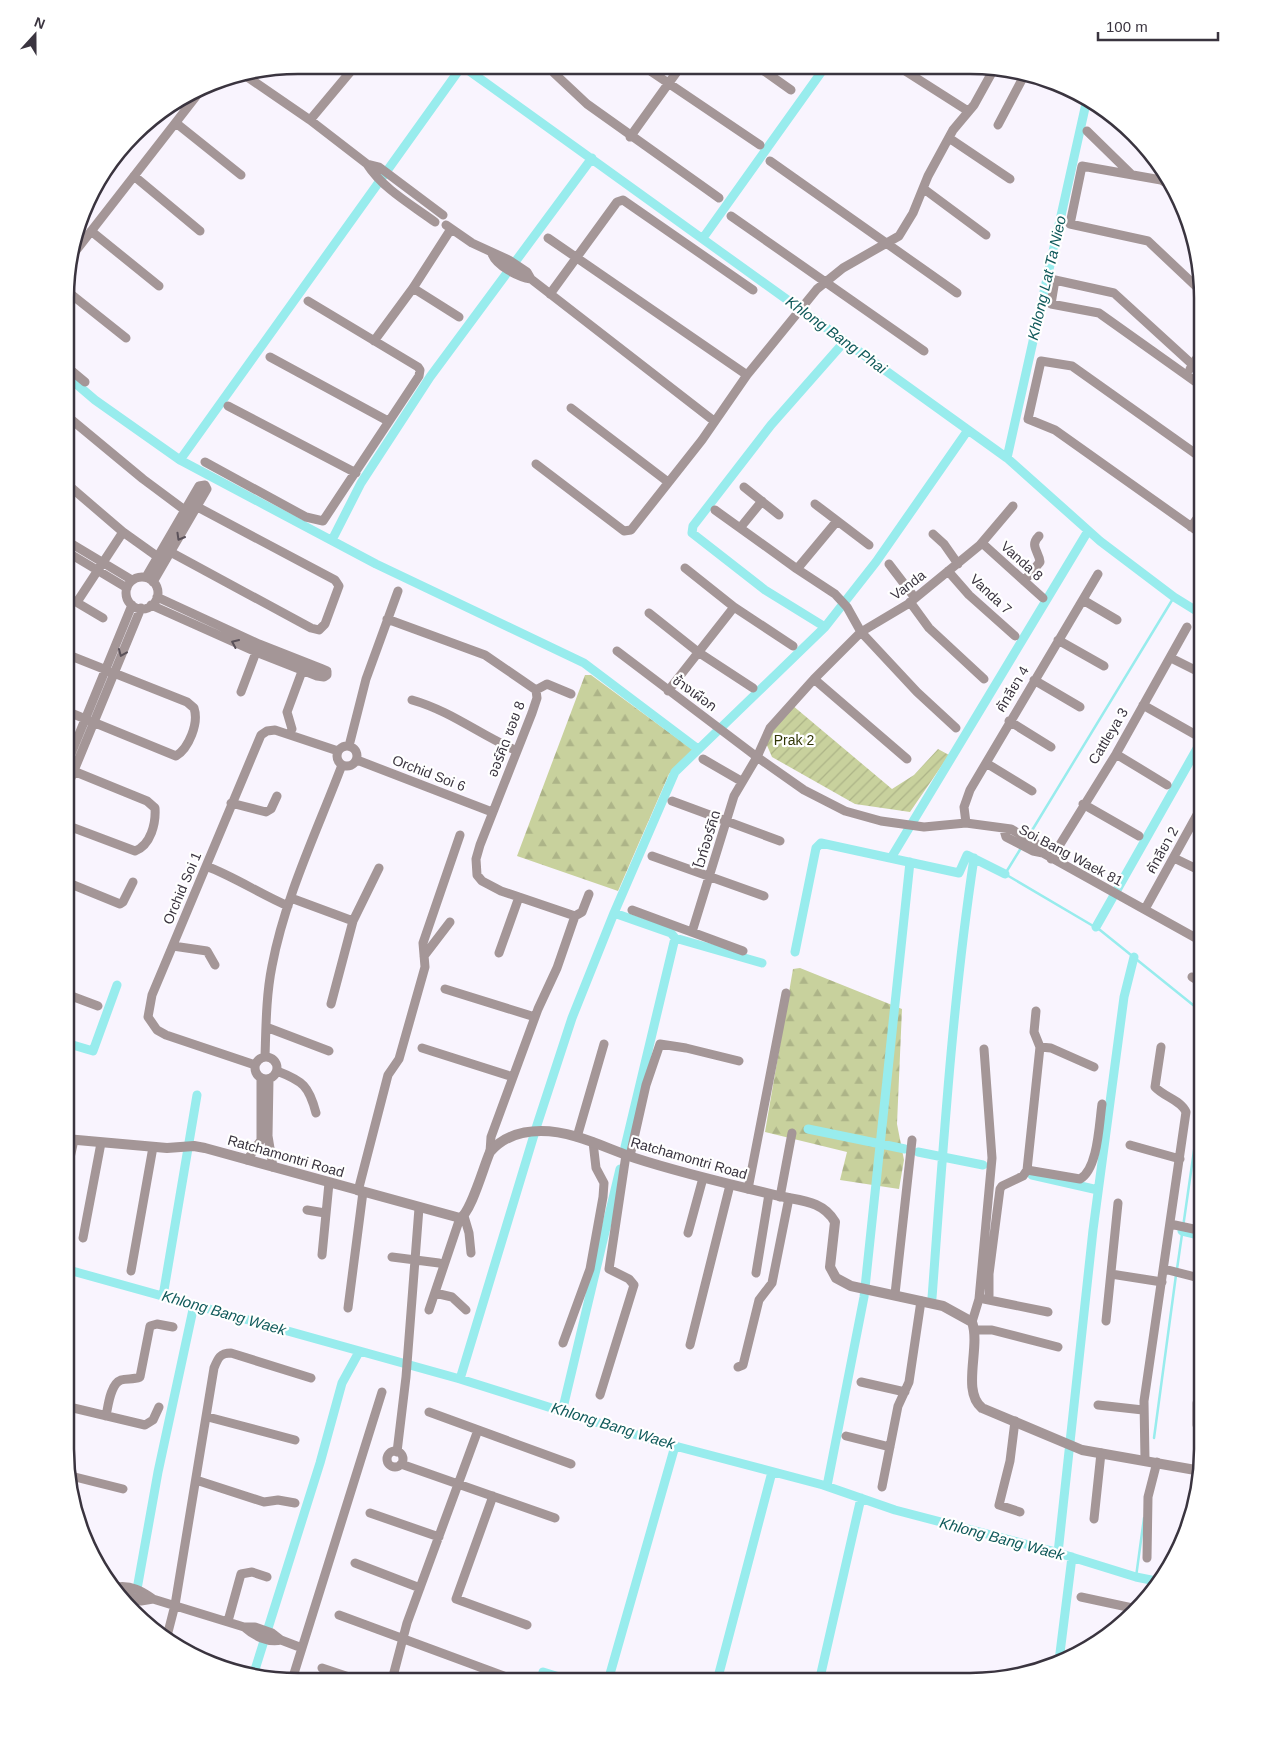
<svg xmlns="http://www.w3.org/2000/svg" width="1268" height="1747" viewBox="0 0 1268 1747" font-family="Arial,'Noto Sans Thai',sans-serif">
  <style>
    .forest { fill: url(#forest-firs) }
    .garden { fill: url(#garden-furrows) }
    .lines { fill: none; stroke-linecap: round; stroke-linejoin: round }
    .stream { stroke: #98eced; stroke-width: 2.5 }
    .canal { stroke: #98eced; stroke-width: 9 }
    .minor { stroke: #a49697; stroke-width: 9 }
    .tertiary { stroke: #a49697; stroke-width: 10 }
    .oneway { stroke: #5a5159 }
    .labels { text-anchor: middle; stroke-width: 4.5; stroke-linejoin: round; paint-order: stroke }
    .street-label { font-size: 14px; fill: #3a343f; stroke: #fff }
    .park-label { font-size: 14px; fill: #313707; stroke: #fff }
    .water-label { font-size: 15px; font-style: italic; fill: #0f595a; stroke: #fff }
    .rim { fill: none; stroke: #3a343f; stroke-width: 2.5 }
  </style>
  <defs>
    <pattern id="forest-firs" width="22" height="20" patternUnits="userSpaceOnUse" patternTransform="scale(1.25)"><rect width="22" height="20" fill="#c8d19d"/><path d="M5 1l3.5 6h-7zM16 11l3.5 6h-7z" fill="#adb488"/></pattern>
    <pattern id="garden-furrows" width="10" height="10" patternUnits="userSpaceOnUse" patternTransform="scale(1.25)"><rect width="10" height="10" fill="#c8d19d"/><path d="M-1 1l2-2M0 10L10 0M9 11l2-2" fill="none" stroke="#adb488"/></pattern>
  </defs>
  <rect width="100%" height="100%" fill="#f9f4fe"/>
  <path class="forest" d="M 585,675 L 591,675 L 693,750 L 669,774 L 618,891 L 517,856 Z
    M 800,968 L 902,1009 L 897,1124 L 904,1160 L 899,1189 L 840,1180 L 847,1152 L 765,1132 L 793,969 Z"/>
  <path class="garden" d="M 792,705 L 892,789 L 914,775 L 938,749 L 949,755 L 910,812 L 855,804 L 772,757 L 766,743 L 773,723 Z"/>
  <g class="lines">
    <path class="stream" d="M 1028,837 L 1174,597
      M 1021,848 L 1005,874 L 1100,930 L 1203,1013
      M 1177,1269 L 1203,1088
      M 1154,1438 L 1176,1275
      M 1136,1577 L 1144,1518"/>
    <path class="canal" d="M 461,65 L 1007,458 L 1100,541 L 1174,597 L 1203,615
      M 703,238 L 825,67
      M 67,376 L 95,400 L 180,460 L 376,564 L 584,663 L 698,749
      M 1007,458 L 1087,99
      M 180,460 L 462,66
      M 332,540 L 361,483 L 430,377 L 592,158
      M 825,627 L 765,590 L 692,533 L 693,526 L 771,425 L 845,341
      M 891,858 L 1088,531
      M 614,913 L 671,933 L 675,938 L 625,1147
      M 1096,927 L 1203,738
      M 675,938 L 762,963
      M 795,952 L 816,848 L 821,843 L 959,873 L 967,855 L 1005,874
      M 66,1043 L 93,1051 L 117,985
      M 808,1129 L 905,1149
      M 918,1152 L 983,1165
      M 1032,1175 L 1098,1190
      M 1182,1231 L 1203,1236
      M 65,1269 L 460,1379 L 656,1441 L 823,1485 L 895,1510 L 1052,1551 L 1136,1577 L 1161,1582
      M 163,1296 L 197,1095
      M 932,1298 C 943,1151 952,1004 974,858
      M 460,1379 L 537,1125 L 572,1018 L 614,913 L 675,772 L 825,627 L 876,562 L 968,430
      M 562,1412 L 620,1169
      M 827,1486 L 864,1297 L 910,862
      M 1058,1553 L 1093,1230 L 1124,997 L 1134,957
      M 134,1606 L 158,1472 L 194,1305
      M 1059,1661 L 1072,1557
      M 543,1672 L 572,1681
      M 253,1676 L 320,1463 L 342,1383 L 359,1352
      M 608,1681 L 675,1446
      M 717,1681 L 772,1472
      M 819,1682 L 861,1498"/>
    <path class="minor" d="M 529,66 L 538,70 L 544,66
      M 643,66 L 760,145
      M 757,66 L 791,90
      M 899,67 L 968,111
      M 554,73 L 587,104 L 719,198
      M 243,74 L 310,120 L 367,164 C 383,189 412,205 435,222
      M 310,120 L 356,65
      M 176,123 L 241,175
      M 998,125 L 1025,74
      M 1087,131 L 1132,175
      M 630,137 L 681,66
      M 949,138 L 1010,179
      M 770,161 L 957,293
      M 367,164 L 379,167 L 443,215
      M 134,176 L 200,231
      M 1172,186 L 1161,180 L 1082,166 L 1070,224 L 1148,241 L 1202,292
      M 924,189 L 986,235
      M 731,216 L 924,351
      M 446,225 L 472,243 L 509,260 L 527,272 L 531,279 L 714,421
      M 91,231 L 159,286
      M 548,238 L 747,375
      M 492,254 C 497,266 518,277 531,279
      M 71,257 L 201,90
      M 413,288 L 459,317
      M 67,291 L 126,338
      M 550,294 L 617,202 L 623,200 L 753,290
      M 374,341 L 413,288 L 451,229
      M 270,357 L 388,421
      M 67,367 L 85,382
      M 1190,369 L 1203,348
      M 1203,387 L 1099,313 L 1051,304 L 1055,280 L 1114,293 L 1194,366 L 1203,371
      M 228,406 L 356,473
      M 571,408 L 668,482
      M 67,416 L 143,479 L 190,514
      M 205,462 L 306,517 L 323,521 L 419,376 L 420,370 L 418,367 L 308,301
      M 536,464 L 624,531 L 631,530 L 702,440 L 747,375 L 817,289 L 843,268 L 899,236 L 913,213 L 928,176 L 953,130 L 974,105 L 995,67
      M 67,484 L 123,532 L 77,602
      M 744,487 L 779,515
      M 815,504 L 869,545
      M 715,510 L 797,569 L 835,594 L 847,607 L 861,632 L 917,692 L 956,728
      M 1191,527 L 1203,510
      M 740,528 L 762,501
      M 123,532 L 158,557
      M 933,534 L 944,544 L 958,564
      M 1203,535 L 1055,430 L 1028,419 L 1041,361 L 1072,366 L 1203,459
      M 67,541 L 132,580
      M 982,543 L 1043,598
      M 163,548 L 311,628 L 319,630 L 325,624 L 339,586 L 335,580 L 190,503
      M 67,552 L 127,588
      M 889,564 L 915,598
      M 685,568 L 734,607 L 793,646
      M 797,569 L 837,521
      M 948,571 L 969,595 L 1015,636
      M 146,577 L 199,486 L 205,485 L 207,489 L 153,582
      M126 593a16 16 0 1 1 32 0a16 16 0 1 1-32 0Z
      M 1024,581 L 1040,562 C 1039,551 1029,546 1039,536
      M 66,596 L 103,618
      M 1083,600 L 1117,620
      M 910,602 L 929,628 L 984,679
      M 151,605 L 256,652 L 317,676 L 324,677 L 327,675 L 327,671 L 320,668 L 259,644 L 157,597
      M 649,613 L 698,652 L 753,688
      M 387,619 L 485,655 L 536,690 L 537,698 L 532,713 L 480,845 L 476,859 L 477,875 L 482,881 L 501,891 L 575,916
      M 1058,640 L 1104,666
      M 617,651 L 757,757 L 804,790 L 845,811 L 881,821 L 924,827 L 966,823 L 1011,829 L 1037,844 L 1043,853
      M 1171,658 L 1203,674
      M 814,679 L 907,759
      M 1034,680 L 1080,707
      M 536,690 L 547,684 L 571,694
      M 668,691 L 734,607
      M 241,692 L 258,647
      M 412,700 C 451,711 480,735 517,751
      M 1143,705 L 1196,735
      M 66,711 L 176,756 C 189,748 199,723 194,708 L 187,702 L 66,654
      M 1009,721 L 1051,747
      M 292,729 L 287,712 L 304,666
      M337 756a10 10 0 1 1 20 0a10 10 0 1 1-20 0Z
      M 349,746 L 366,679 L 398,591
      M 1116,754 L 1167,785
      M 703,759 L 741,781
      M 357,760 L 492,812
      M 986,763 L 1032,791
      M 66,766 L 132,605
      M 66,790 L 141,608
      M 672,801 L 780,841
      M 231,803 L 266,812 L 271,809 L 277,796
      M 1083,804 L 1139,836
      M 966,823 L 964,807 L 970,790 L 1098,574
      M 66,825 L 135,851 C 151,845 156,823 155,808 L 147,801 L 66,768
      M 1004,830 L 1006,837 L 1033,851 L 1043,853 L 1203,942
      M 652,856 L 764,896
      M 1174,858 L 1203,872
      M 1051,859 L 1116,754 L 1187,627
      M 206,866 C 235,877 260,894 288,906
      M 66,882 L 120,904 L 123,902 L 133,882
      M 291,898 L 353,921
      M 1145,909 L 1203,804
      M 632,910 L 743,951
      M 575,916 L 582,912 L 589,894
      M 692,932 L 734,796 L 757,757 L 770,728 L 814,679 L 861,632 L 908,604 L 980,545 L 1013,506
      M 173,946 L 207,951 L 215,965
      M 499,953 L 519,897
      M 424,956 L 450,922
      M 1192,977 L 1203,984
      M 445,989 L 535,1017
      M 66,994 L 98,1006
      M 331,1004 L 353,921 L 379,868
      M 1036,1011 L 1034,1032 L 1040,1047
      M 266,1027 L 329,1051
      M 422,1048 L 513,1077
      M255 1068a11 11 0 1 1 22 0a11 11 0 1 1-22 0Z
      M 265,1057 C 266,1027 266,996 272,966 C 285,897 317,831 342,765
      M 255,1065 L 166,1035 L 157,1030 L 148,1017 L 152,995 L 261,735 L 267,731 L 275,730 L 338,751
      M 277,1071 C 303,1081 309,1086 316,1113
      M 269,1079 L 268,1136 L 273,1167
      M 577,1137 L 604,1044
      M 1200,1143 L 1203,1144
      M 1130,1145 L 1180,1159
      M 490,1152 L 491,1137 L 538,1009 L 557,968 L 575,916
      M 630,1156 L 646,1085 L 660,1044 L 686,1048 L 739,1061
      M 247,1160 L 261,1140 L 261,1078
      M 1027,1170 L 1080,1179 C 1098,1169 1099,1124 1102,1104
      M 65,1180 L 74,1140
      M 748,1189 L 786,993
      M 358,1191 L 388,1075 L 399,1059 L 425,967 L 423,943 L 460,835
      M 780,1197 L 792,1133
      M 307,1210 L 325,1213
      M 464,1216 L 469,1233 L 471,1253
      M 1170,1224 L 1203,1231
      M 688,1233 L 703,1178
      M 83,1238 L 101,1143
      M 322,1255 L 329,1183
      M 392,1257 L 439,1263
      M 1164,1269 L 1203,1279
      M 131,1271 L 153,1147
      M 756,1273 L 769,1194
      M 1111,1274 L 1162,1282
      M 435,1293 L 452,1297 L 466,1310
      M 895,1294 L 912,1140
      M 984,1299 L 1048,1312
      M 989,1299 L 989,1274 L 1000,1189 L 1002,1186 L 1023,1176 L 1027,1170 L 1040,1047 L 1051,1048 L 1094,1067
      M 348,1308 L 363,1192
      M 429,1310 L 460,1218
      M 1106,1321 L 1118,1203
      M 972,1322 L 979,1299 L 992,1158 L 984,1049
      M 975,1330 L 992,1330 L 1058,1347
      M 563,1343 L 590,1269 L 603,1197 L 604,1183 L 596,1168 L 593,1142
      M 690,1345 L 730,1185
      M 738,1367 L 743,1365 L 759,1300 L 772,1283 L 789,1198
      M 861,1382 L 905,1392
      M 600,1395 L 634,1285 L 629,1279 L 609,1269 L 626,1155
      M 1197,1403 L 1197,1425 L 1202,1431
      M 1098,1405 L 1143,1410
      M 65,1406 L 145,1425 L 153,1420 L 159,1407
      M 429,1412 L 571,1464
      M 106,1416 C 108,1407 110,1384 121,1380 C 127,1378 133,1380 140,1377 L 150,1326 L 157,1324 L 173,1327
      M 208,1417 L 295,1440
      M 1015,1421 L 1010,1461 L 999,1505 L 1020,1512
      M 846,1436 L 890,1447
      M387 1459a8 8 0 1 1 16 0a8 8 0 1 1-16 0Z
      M 397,1452 L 406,1377 L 419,1208
      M 1145,1460 L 1144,1401 L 1186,1112 C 1181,1100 1164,1097 1155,1087 L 1161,1047
      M 401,1464 L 555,1518
      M 71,1476 L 123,1489
      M 196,1480 L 264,1502 L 278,1500 L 295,1503
      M 882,1487 L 898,1406 L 909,1382 L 921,1301
      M 493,1496 L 456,1599 L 527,1625
      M 370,1513 L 439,1537
      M 1094,1519 L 1101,1453
      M 1147,1558 L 1148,1497 L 1157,1462
      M 355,1563 L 420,1588
      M 117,1587 C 131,1585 142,1591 153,1599 L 244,1627 L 255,1627 L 272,1633 L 281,1640 L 302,1648
      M 123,1594 L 141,1601 L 153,1599
      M 1081,1597 L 1137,1609
      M 339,1615 L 512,1679
      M 228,1621 L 241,1574 L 252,1572 L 267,1577
      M 244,1627 C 254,1636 268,1643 281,1640
      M 166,1640 L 175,1605 L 214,1368 C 218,1358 220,1353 231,1353 L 311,1378
      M 1071,1653 L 1078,1655
      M 322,1668 L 358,1680
      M 292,1680 L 382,1392
      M 392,1680 L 407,1623 L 478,1430"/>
    <path class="tertiary" d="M 66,1139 L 167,1148 L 194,1146 L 205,1148 L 460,1218 C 471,1213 484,1165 490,1152 C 503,1137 522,1131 541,1131 C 574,1131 605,1148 635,1158 C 681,1173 728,1184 775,1195 C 797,1201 822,1199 835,1222 L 830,1267 L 836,1278 L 851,1286 L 943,1306 L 972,1322 C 981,1347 961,1391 982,1408 L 1082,1450 L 1201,1471"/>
  </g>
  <defs><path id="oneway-chevron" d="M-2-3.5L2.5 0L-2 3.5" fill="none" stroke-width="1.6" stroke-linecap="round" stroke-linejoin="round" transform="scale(1.25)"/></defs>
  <g class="oneway">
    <use href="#oneway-chevron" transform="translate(180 537) rotate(120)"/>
    <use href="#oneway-chevron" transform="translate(235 643) rotate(-156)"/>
    <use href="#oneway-chevron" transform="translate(122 653) rotate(113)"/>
  </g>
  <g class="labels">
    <g class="street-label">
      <text transform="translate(1022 561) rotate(42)" y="5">Vanda 8</text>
      <text transform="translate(908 585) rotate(-37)" y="5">Vanda</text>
      <text transform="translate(991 594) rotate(43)" y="5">Vanda 7</text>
      <text transform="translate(1012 689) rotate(-59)" y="5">คัทลียา 4</text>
      <text transform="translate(695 693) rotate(36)" y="5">ช้างเผือก</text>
      <text transform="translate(1108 736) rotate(-59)" y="5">Cattleya 3</text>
      <text transform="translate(506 739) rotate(-69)" y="5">ออร์คิด ซอย 8</text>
      <text transform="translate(429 773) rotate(21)" y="5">Orchid Soi 6</text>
      <text transform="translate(707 839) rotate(-73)" y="5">ไวท์ออร์คิด</text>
      <text transform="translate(1162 850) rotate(-61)" y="5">คัทลียา 2</text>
      <text transform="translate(1071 855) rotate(28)" y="5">Soi Bang Waek 81</text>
      <text transform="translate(182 888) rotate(-67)" y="5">Orchid Soi 1</text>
      <text transform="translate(286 1156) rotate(16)" y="5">Ratchamontri Road</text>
      <text transform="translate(689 1158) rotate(16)" y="5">Ratchamontri Road</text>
    </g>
    <g class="park-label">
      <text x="794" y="745">Prak 2</text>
    </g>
    <g class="water-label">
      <text transform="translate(1047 278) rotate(-77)" y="5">Khlong Lat Ta Nieo</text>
      <text transform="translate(836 335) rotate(36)" y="5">Khlong Bang Phai</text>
      <text transform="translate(224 1313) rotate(16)" y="5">Khlong Bang Waek</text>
      <text transform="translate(613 1426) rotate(17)" y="5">Khlong Bang Waek</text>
      <text transform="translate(1002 1539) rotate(15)" y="5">Khlong Bang Waek</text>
    </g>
  </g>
  <path d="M0 0H1268V1747H0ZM298 74H970A224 224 0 0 1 1194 298V1449A224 224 0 0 1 970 1673H298A224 224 0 0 1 74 1449V298A224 224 0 0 1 298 74Z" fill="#fff" fill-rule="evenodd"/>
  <path class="rim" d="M298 74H970A224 224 0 0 1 1194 298V1449A224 224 0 0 1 970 1673H298A224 224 0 0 1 74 1449V298A224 224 0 0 1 298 74Z"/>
  <g transform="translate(35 35) rotate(21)" stroke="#ffffff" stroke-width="4" paint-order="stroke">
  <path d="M0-4L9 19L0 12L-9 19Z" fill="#3a343f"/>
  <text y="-8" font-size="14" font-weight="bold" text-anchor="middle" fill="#3a343f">N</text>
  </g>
  <path d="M1098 32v8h120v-8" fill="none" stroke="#3a343f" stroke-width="2.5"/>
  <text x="1106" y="32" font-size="15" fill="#3a343f" stroke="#ffffff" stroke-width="4" paint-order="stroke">100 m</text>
</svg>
